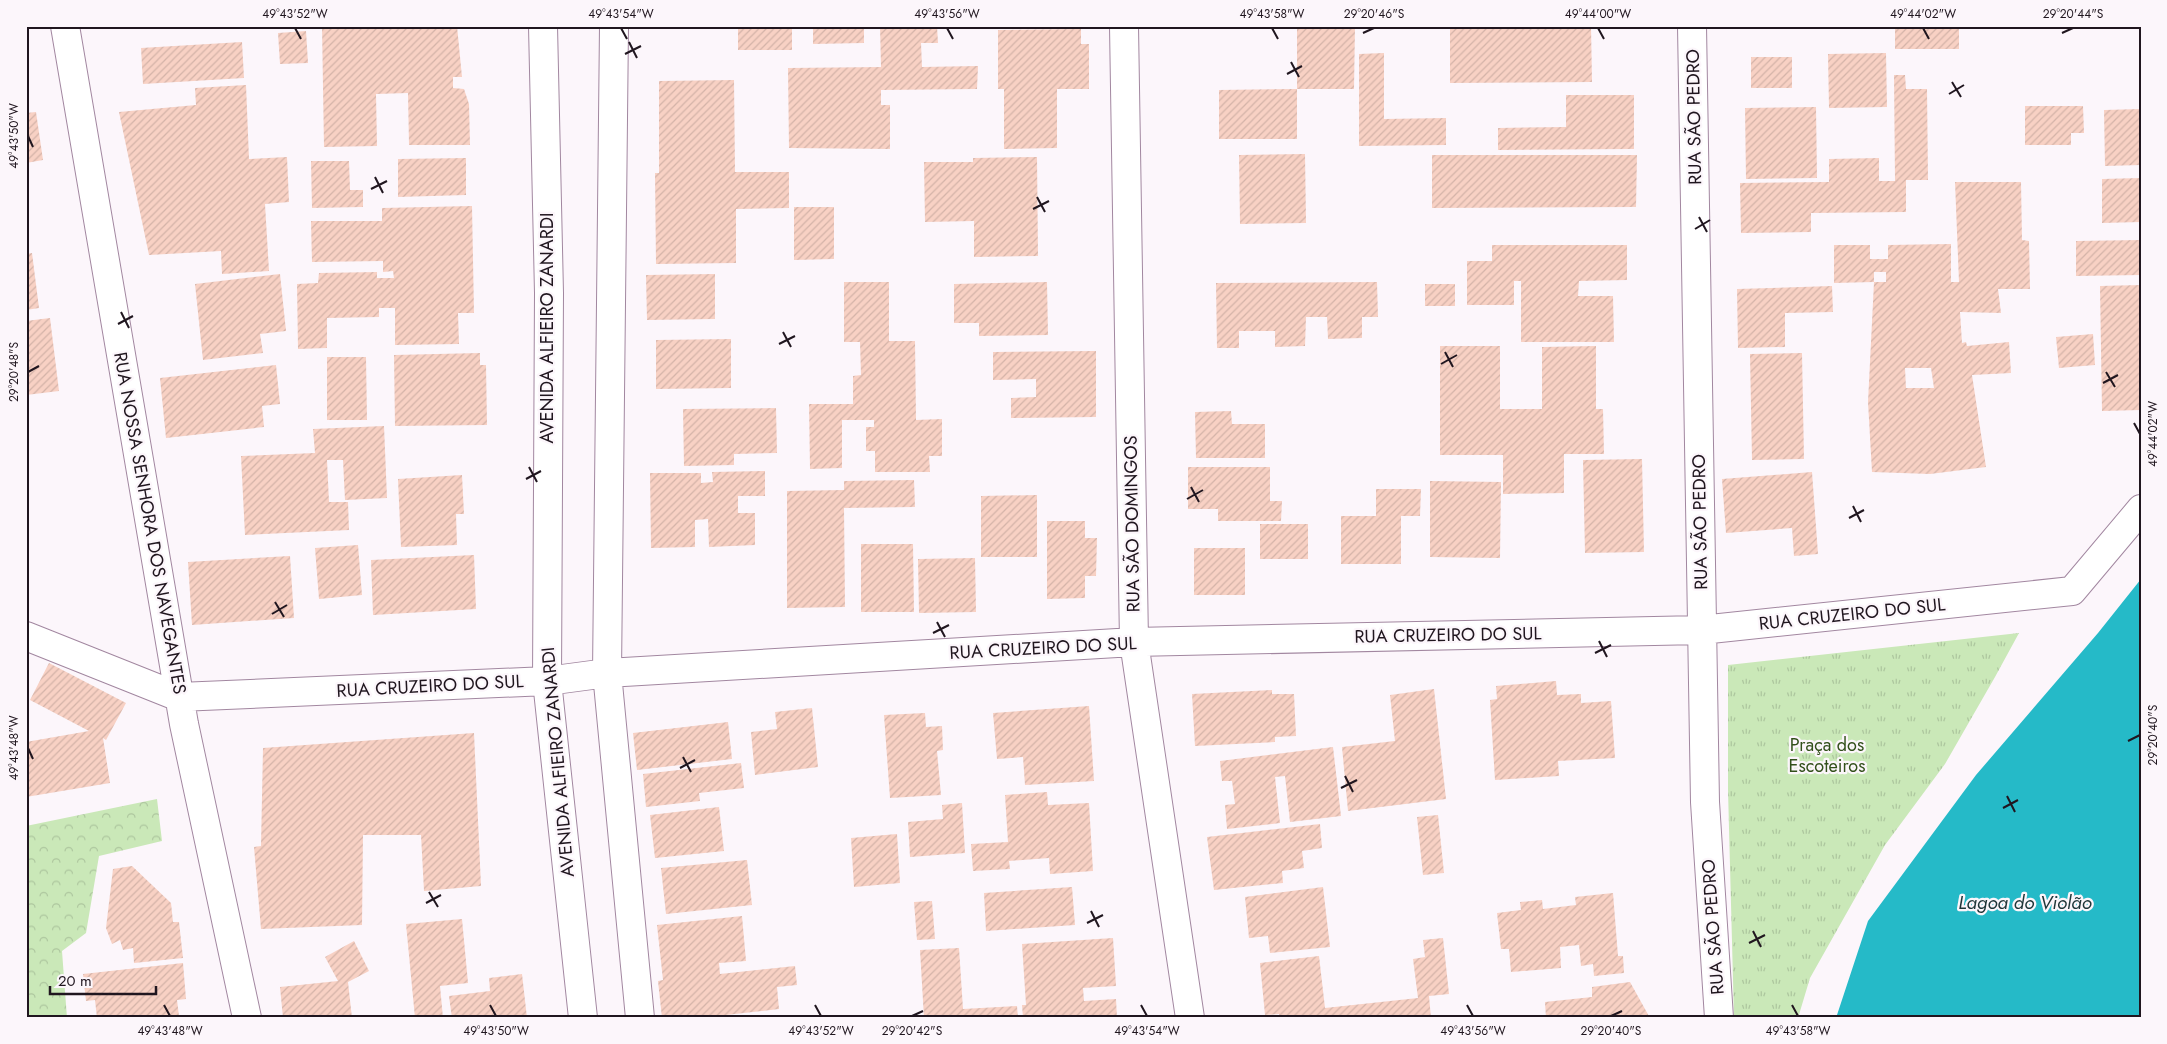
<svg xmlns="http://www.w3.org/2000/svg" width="2167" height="1044" viewBox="0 0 2167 1044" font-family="Jost,sans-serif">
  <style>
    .forest { fill: url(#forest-crowns) }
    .park { fill: url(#park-tufts) }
    .water { fill: #25bac8 }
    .building { fill: url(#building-hatch); fill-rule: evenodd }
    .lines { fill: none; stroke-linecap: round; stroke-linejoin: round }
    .minor-casing { stroke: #a287a0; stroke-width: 30 }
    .minor { stroke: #fff; stroke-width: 28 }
    .ticks { fill: none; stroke: #20161f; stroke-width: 2 }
    .labels { text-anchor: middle; stroke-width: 4.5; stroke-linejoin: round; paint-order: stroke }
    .street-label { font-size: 18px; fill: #20161f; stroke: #fcf6fb }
    .park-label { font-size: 18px; fill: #32501a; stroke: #fcf6fb }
    .water-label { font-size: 19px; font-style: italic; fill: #1e3538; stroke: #fcf6fb }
    .neatline { fill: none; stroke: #20161f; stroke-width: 2 }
    .ticks-label { font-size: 12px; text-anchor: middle; fill: #20161f }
  </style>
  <defs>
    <pattern id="forest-crowns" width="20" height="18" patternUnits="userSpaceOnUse" patternTransform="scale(1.25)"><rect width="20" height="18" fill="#cae8b8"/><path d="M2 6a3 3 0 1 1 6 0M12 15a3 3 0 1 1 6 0" fill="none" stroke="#adc69e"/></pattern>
    <pattern id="park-tufts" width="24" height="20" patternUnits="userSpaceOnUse" patternTransform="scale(1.25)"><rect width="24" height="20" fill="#cae8b8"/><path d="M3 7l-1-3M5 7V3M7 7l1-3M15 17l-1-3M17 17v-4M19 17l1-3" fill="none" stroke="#adc69e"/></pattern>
    <pattern id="building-hatch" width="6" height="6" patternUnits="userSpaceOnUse" patternTransform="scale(1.25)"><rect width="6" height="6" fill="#f8d1c4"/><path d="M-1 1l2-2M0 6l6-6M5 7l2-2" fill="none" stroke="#d4b3a8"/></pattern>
  </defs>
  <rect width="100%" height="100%" fill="#fcf6fb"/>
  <path class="forest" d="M 157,799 L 162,841 L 99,856 L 86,933 L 62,951 L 67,1018 L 26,1018 L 26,826 Z"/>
  <path class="park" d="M 2019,633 L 1995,677 L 1945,764 L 1885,845 L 1810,978 L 1798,1018 L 1734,1018 L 1728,790 L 1728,665 Z"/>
  <path class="water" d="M 2141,579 L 2141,1018 L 1836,1018 L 1868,921 L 1976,775 L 2098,633 Z"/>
  <path class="building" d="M 322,26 L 457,26 L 462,77 L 453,77 L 453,88 L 464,89 L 469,104 L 470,145 L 409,145 L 408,93 L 376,94 L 377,146 L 324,147 Z
    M 738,26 L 792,26 L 792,50 L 738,50 Z
    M 813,26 L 864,26 L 864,43 L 813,44 Z
    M 880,26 L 937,26 L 938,43 L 921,43 L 922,67 L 978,66 L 977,89 L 881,90 L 881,105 L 890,105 L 890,149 L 789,148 L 788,68 L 881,67 Z
    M 1450,26 L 1591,26 L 1592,82 L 1450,83 Z
    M 1895,26 L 1959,26 L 1959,49 L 1895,49 Z
    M 1297,27 L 1355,27 L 1354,89 L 1297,89 Z
    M 1081,29 L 1081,44 L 1089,44 L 1089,89 L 1057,89 L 1057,148 L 1004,149 L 1004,89 L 998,89 L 998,30 Z
    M 306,31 L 308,63 L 280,64 L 278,33 Z
    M 242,42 L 244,78 L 143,84 L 141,48 Z
    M 1384,53 L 1384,119 L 1446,118 L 1446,145 L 1359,146 L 1359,54 Z
    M 1886,53 L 1887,107 L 1829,108 L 1828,54 Z
    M 1751,57 L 1792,57 L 1792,88 L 1751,88 Z
    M 1894,75 L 1905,75 L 1906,89 L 1927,89 L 1928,180 L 1906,180 L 1906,212 L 1811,213 L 1811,232 L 1741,233 L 1740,183 L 1829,182 L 1829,159 L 1879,158 L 1879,181 L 1895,181 Z
    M 734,80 L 735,172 L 789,172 L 789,208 L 736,209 L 736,263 L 656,264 L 655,173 L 659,173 L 659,81 Z
    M 246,85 L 249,159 L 287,157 L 289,202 L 265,204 L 269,271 L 222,274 L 221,251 L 149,255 L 119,112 L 196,105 L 195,88 Z
    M 1297,89 L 1297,139 L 1219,139 L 1219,90 Z
    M 1566,95 L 1634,95 L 1634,149 L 1498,150 L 1498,128 L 1566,127 Z
    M 2025,106 L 2083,106 L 2084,133 L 2071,133 L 2071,145 L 2025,145 Z
    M 1816,107 L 1817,178 L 1746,179 L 1745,108 Z
    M 2141,109 L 2141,165 L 2105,166 L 2104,110 Z
    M 36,112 L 43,160 L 26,163 L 26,113 Z
    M 1305,154 L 1306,223 L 1240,224 L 1239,155 Z
    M 1432,155 L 1637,155 L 1636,207 L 1432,208 Z
    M 1037,157 L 1038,256 L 974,257 L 974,221 L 925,222 L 924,162 L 973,162 L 973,158 Z
    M 466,158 L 466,195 L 398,197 L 398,159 Z
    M 311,161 L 349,161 L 350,190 L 363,190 L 363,207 L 312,208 Z
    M 2141,178 L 2141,222 L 2102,223 L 2102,179 Z
    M 1955,182 L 2021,182 L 2022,240 L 2029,241 L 2030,289 L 1998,289 L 2001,313 L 1960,312 L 1962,343 L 1966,342 L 1967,346 L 2009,342 L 2011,373 L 1972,375 L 1986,467 L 1930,474 L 1872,472 L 1868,402 L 1874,282 L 1834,283 L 1834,245 L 1870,245 L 1870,259 L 1888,259 L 1888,245 L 1951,244 L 1951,282 L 1959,282 ZM 1874,272 L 1886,272 L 1886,282 L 1874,282 ZM 1905,368 L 1931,368 L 1934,388 L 1906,388 Z
    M 472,206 L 474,313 L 458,313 L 459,344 L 395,345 L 395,308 L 379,308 L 379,317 L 327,318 L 327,348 L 298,349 L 297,284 L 318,283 L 319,273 L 377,272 L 377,278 L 394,278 L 393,271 L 383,272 L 383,261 L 312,262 L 311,221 L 382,221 L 382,208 Z
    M 794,207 L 834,207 L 834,259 L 794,260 Z
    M 2141,240 L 2141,275 L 2076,276 L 2076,241 Z
    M 1492,245 L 1627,245 L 1627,280 L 1579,281 L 1578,296 L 1613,296 L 1614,342 L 1521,342 L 1521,281 L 1514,281 L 1514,305 L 1467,305 L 1467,261 L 1492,261 Z
    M 32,253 L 39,308 L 26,310 L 26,254 Z
    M 280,274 L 286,331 L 260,334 L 263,353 L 203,360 L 195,284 Z
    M 715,274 L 715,319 L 647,320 L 646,275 Z
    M 844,282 L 889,282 L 889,341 L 915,341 L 916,420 L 942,419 L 942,456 L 929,456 L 930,472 L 875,472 L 875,451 L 866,451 L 866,427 L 874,427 L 874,420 L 842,420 L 842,468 L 810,469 L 809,404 L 853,404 L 853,376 L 861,375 L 860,342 L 844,342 Z
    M 1047,282 L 1048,335 L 979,336 L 979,323 L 954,323 L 954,284 Z
    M 1377,282 L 1378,317 L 1362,317 L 1362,338 L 1328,339 L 1327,317 L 1306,317 L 1305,346 L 1275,347 L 1275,331 L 1239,331 L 1239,348 L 1217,348 L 1216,283 Z
    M 1425,284 L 1455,284 L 1455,306 L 1425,306 Z
    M 2141,285 L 2141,410 L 2102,411 L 2100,286 Z
    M 1832,286 L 1833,312 L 1785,313 L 1785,347 L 1738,348 L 1737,289 Z
    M 50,318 L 59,391 L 26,395 L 26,321 Z
    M 2093,334 L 2095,365 L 2059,368 L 2056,337 Z
    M 731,339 L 731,388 L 656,389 L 656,340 Z
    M 1440,346 L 1500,346 L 1500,409 L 1542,409 L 1542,347 L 1596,346 L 1596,409 L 1603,409 L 1604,454 L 1564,454 L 1564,493 L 1503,494 L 1503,455 L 1440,455 Z
    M 1096,351 L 1096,417 L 1011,418 L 1011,398 L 1036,397 L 1036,379 L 993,380 L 993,352 Z
    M 480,353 L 480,365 L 486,365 L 487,425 L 395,426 L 394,355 Z
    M 1802,353 L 1804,459 L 1752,460 L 1750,354 Z
    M 327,357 L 366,357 L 367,420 L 327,420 Z
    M 276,365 L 280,404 L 262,406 L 264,427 L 166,438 L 160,378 Z
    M 776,408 L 777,453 L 734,454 L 734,465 L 684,466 L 683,409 Z
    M 1231,411 L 1232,424 L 1265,424 L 1265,458 L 1196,458 L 1195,412 Z
    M 384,426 L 387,498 L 345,500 L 343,460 L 327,460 L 329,502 L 348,502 L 349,530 L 245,535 L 241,456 L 315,453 L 313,429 Z
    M 1642,459 L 1644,552 L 1585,553 L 1583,460 Z
    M 1188,467 L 1270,467 L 1270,501 L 1282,501 L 1281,521 L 1218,521 L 1218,509 L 1188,509 Z
    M 765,471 L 765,496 L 738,496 L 738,513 L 755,513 L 755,545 L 709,547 L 708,519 L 695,520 L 695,547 L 651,548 L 650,473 L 701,473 L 701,483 L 713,482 L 712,472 Z
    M 1812,472 L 1818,554 L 1794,556 L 1792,528 L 1726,533 L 1722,479 Z
    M 462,475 L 464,514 L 456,514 L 457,545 L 401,547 L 398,479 Z
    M 914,480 L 915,507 L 844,508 L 845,607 L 787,608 L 787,491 L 844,490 L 844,481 Z
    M 1430,481 L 1501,482 L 1500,558 L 1430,557 Z
    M 1376,489 L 1421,489 L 1420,516 L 1401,516 L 1401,564 L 1341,564 L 1341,516 L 1376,516 Z
    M 1037,495 L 1037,557 L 981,557 L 981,496 Z
    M 1047,521 L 1085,521 L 1085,538 L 1097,538 L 1096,576 L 1085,576 L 1085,598 L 1047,599 Z
    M 1260,524 L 1308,524 L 1308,559 L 1260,559 Z
    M 861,544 L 913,544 L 914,612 L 861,612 Z
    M 358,545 L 362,595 L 319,599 L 315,548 Z
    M 1194,548 L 1245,548 L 1245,595 L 1194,595 Z
    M 474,555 L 476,609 L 373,615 L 371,560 Z
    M 290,556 L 294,618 L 192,625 L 188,562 Z
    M 975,558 L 976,612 L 919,613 L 918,559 Z
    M 49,663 L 126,703 L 106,740 L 103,738 L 110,783 L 26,797 L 26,742 L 89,731 L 30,700 Z
    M 1556,681 L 1557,695 L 1581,694 L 1581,703 L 1611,701 L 1615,758 L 1558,761 L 1559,776 L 1495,780 L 1490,700 L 1497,699 L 1496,686 Z
    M 1434,689 L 1446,799 L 1348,811 L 1342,747 L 1395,741 L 1390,695 Z
    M 1272,690 L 1272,694 L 1294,694 L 1296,736 L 1275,737 L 1275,742 L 1195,746 L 1192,694 Z
    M 1089,706 L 1094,781 L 1025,785 L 1023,757 L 997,759 L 993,713 Z
    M 812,708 L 818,767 L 755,775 L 751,732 L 777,729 L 775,712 Z
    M 925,713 L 926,727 L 942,726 L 943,750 L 937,751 L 941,795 L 890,798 L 884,715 Z
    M 728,722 L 732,759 L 637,770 L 633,733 Z
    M 474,733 L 481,886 L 424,891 L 421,835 L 363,835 L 362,925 L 261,929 L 254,847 L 261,846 L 263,748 Z
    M 1333,747 L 1341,816 L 1290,822 L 1285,776 L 1275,777 L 1280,823 L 1227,829 L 1225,805 L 1235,804 L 1232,781 L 1222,781 L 1220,761 Z
    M 741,763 L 744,788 L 699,793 L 700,801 L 646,807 L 643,774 Z
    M 1047,792 L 1048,805 L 1089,803 L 1093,871 L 1050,874 L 1049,858 L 1009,861 L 1010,869 L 973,871 L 971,844 L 1008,842 L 1005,795 Z
    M 962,803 L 965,853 L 910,857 L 908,822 L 943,819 L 942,805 Z
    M 719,807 L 724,851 L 655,858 L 650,815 Z
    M 1438,815 L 1444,873 L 1423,875 L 1417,817 Z
    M 1320,824 L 1322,848 L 1302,851 L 1304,868 L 1282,871 L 1283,883 L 1214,890 L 1207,837 Z
    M 897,834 L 900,883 L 854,887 L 851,838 Z
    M 747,860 L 752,905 L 666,914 L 661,868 Z
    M 132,866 L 171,903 L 173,922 L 179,922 L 183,958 L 134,963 L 133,948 L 123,950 L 120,940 L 112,944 L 106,928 L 113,869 Z
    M 1072,887 L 1075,925 L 986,931 L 984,893 Z
    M 1323,887 L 1330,947 L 1270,953 L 1268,936 L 1249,938 L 1245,897 Z
    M 1613,893 L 1618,956 L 1623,956 L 1624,973 L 1594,976 L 1593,964 L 1581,966 L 1579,945 L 1560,947 L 1561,968 L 1511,972 L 1509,949 L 1501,949 L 1497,913 L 1521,910 L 1520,902 L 1542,900 L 1543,909 L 1576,905 L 1575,897 Z
    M 932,901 L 935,939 L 917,940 L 914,902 Z
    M 742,916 L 746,961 L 719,963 L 720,974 L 795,966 L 797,985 L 777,987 L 779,1009 L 699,1018 L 662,1018 L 658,981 L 663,980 L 657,925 Z
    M 462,919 L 468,983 L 440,986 L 443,1018 L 415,1018 L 406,924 Z
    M 1113,938 L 1116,986 L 1083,988 L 1084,1001 L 1116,999 L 1117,1018 L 1023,1018 L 1022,1005 L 1026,1005 L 1022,944 Z
    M 1443,938 L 1449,994 L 1429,996 L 1431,1018 L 1279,1018 L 1279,1014 L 1265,1015 L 1260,963 L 1319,956 L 1325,1008 L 1418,998 L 1413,959 L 1425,957 L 1423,940 Z
    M 354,941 L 369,971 L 348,982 L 352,1018 L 283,1018 L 280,987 L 338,981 L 325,957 Z
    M 959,948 L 963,1009 L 1017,1006 L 1018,1018 L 924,1018 L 920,950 Z
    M 183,963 L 186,999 L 177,1000 L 179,1016 L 97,1018 L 95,1000 L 86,1001 L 83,974 Z
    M 522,974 L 527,1018 L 452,1018 L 449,996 L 490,991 L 489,978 Z
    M 1630,982 L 1650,1018 L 1546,1018 L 1545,1002 L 1592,997 L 1592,987 Z"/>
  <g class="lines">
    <defs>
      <path id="minor" d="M 65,26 L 184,724 L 247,1018
        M 543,26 L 549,293 L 547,681 L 583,1018
        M 614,26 L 607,673 L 640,1018
        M 1124,26 L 1134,642 L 1190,1018
        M 1692,26 L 1705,802 L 1719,1018
        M 26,636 L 179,697 L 547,681 L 607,673 L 1134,642 L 1701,630 L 2072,591 L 2141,509"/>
    </defs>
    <use href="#minor" class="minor-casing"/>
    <use href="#minor" class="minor"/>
  </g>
  <path class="ticks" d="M 295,28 L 301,39M 621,28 L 627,39M 947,28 L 953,39M 1272,28 L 1278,39M 1598,28 L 1604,39M 1923,28 L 1929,39M 1363,33 L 1374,28M 2062,33 L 2073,28M 629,42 L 637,58M 625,54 L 641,46M 1291,62 L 1299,77M 1287,74 L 1302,66M 1952,82 L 1961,97M 1949,94 L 1964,85M 28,136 L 33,147M 375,177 L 383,193M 371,189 L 387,181M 1037,197 L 1045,212M 1033,209 L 1049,201M 1699,217 L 1707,232M 1695,229 L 1710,220M 121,312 L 129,328M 118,324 L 133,316M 783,332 L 791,347M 779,344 L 795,336M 1445,352 L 1453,367M 1441,364 L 1457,355M 28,372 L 39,366M 2106,372 L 2115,387M 2103,383 L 2118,375M 2134,423 L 2140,434M 529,467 L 537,482M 526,479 L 541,471M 1191,487 L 1199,502M 1187,499 L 1203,490M 1853,506 L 1861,522M 1849,518 L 1864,510M 275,602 L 284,617M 272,614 L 287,605M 937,622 L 945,637M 933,633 L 949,625M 1599,641 L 1607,657M 1595,653 L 1611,645M 2128,741 L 2140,735M 28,748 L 33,759M 683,757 L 691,772M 680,768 L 695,760M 1345,776 L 1353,792M 1341,788 L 1357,780M 2007,796 L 2015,812M 2003,808 L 2018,800M 429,892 L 438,907M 426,903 L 441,895M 1091,911 L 1099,927M 1087,923 L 1103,915M 1753,931 L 1761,947M 1749,943 L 1765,935M 164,1005 L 170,1016M 490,1005 L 496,1016M 815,1005 L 821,1016M 1141,1005 L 1147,1016M 1467,1005 L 1473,1016M 1792,1005 L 1798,1016M 912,1016 L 923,1011M 1611,1016 L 1622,1011"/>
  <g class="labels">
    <g class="street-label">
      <text transform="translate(1694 117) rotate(-91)" y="6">RUA SÃO PEDRO</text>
      <text transform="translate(547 328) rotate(-90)" y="6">AVENIDA ALFIEIRO ZANARDI</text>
      <text transform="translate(1700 522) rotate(-91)" y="6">RUA SÃO PEDRO</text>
      <text transform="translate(150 523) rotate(80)" y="6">RUA NOSSA SENHORA DOS NAVEGANTES</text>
      <text transform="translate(1132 524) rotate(-91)" y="6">RUA SÃO DOMINGOS</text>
      <text transform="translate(1852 614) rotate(-6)" y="6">RUA CRUZEIRO DO SUL</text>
      <text transform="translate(1448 635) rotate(-1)" y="6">RUA CRUZEIRO DO SUL</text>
      <text transform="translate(1043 648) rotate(-3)" y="6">RUA CRUZEIRO DO SUL</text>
      <text transform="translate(430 686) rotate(-3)" y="6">RUA CRUZEIRO DO SUL</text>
      <text transform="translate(558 762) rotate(-95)" y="6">AVENIDA ALFIEIRO ZANARDI</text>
      <text transform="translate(1713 927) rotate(-94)" y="6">RUA SÃO PEDRO</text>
    </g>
    <g class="park-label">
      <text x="1827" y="751">Praça dos<tspan x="1827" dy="21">Escoteiros</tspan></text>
    </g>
    <g class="water-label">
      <text x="2025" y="909">Lagoa do Violão</text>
    </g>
  </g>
  <rect width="2167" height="1044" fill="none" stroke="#fcf6fb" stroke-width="55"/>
  <path d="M50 986v8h106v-8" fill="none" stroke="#20161f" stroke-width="2.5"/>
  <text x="58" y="986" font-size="15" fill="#20161f" stroke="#fcf6fb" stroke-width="4" paint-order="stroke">20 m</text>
  <rect x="28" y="28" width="2112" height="988" class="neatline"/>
  <g class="ticks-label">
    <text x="295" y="18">49°43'52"W</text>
    <text x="621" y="18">49°43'54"W</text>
    <text x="947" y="18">49°43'56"W</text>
    <text x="1272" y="18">49°43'58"W</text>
    <text x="1374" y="18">29°20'46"S</text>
    <text x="1598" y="18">49°44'00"W</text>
    <text x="1923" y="18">49°44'02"W</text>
    <text x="2073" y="18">29°20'44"S</text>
    <text transform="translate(14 136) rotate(-90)" y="4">49°43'50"W</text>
    <text transform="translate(14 372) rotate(-90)" y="4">29°20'48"S</text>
    <text transform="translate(2153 434) rotate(-90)" y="4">49°44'02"W</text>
    <text transform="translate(2153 735) rotate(-90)" y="4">29°20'40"S</text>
    <text transform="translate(14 748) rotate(-90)" y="4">49°43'48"W</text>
    <text x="170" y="1035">49°43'48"W</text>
    <text x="496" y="1035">49°43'50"W</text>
    <text x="821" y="1035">49°43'52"W</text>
    <text x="912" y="1035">29°20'42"S</text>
    <text x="1147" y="1035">49°43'54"W</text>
    <text x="1473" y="1035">49°43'56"W</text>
    <text x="1611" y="1035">29°20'40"S</text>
    <text x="1798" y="1035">49°43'58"W</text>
  </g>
</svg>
